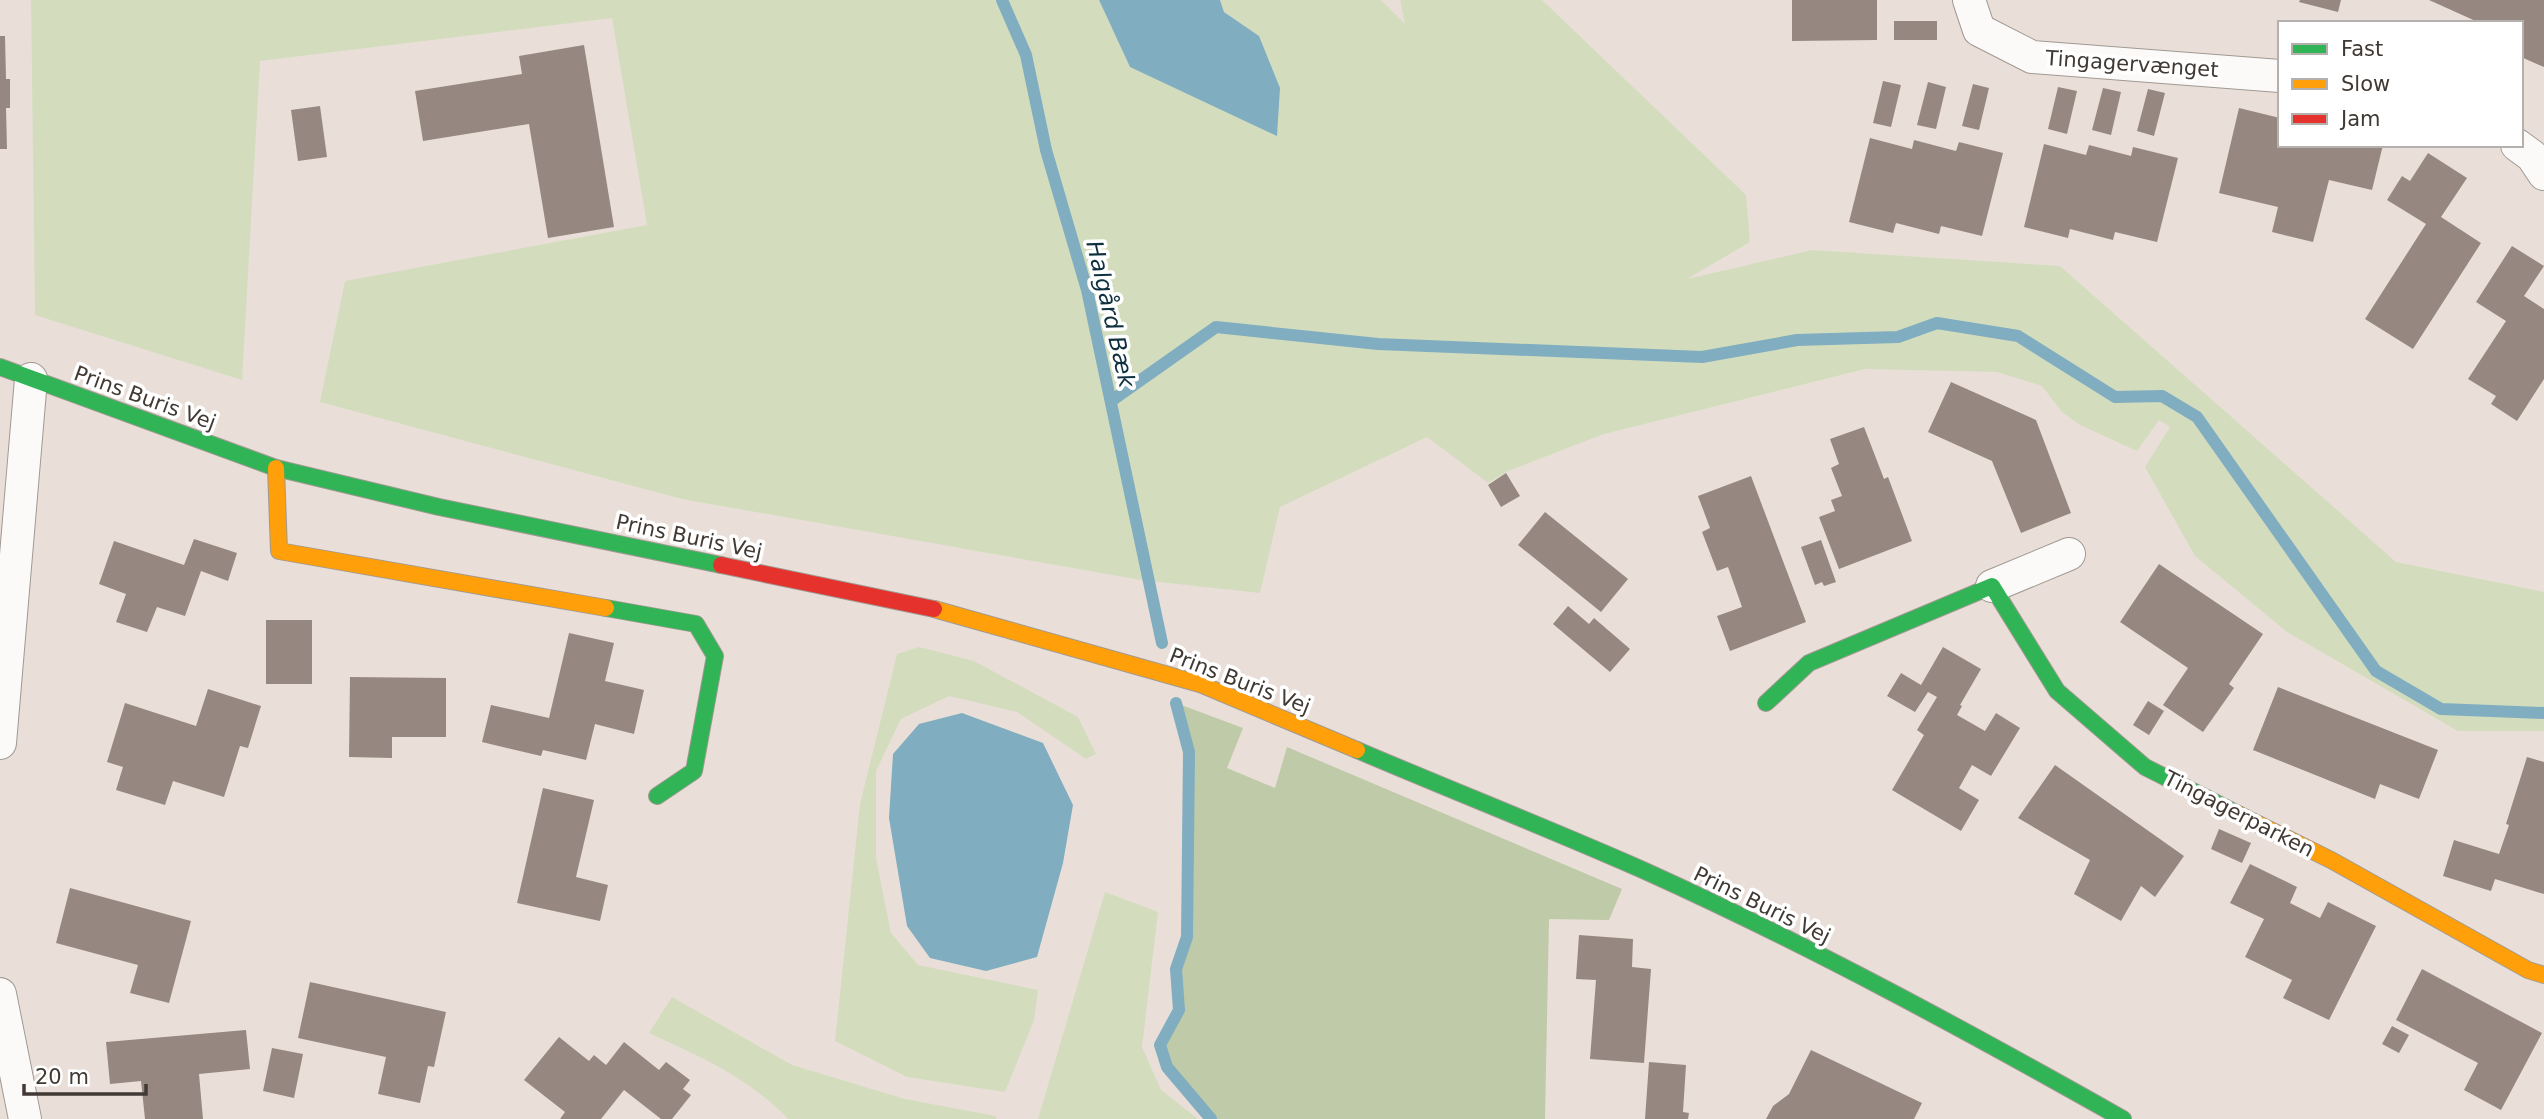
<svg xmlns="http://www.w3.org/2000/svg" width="2544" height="1119" viewBox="0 0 2544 1119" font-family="'DejaVu Sans',sans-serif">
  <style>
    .green { fill: #d3ddbe }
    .forest { fill: #bfcaa8 }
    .water { fill: #80adc0 }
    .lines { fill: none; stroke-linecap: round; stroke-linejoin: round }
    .stream { stroke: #80adc0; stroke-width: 12 }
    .building { fill: #968880 }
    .street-casing { stroke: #a09993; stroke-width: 34 }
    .fast-casing { stroke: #a09993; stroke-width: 18 }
    .slow-casing { stroke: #a09993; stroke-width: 18 }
    .jam-casing { stroke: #a09993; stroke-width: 18 }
    .street { stroke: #fcfaf9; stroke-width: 32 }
    .fast { stroke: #30b455; stroke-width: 16 }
    .slow { stroke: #ff9f0a; stroke-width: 16 }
    .jam { stroke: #e5322d; stroke-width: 16 }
    .labels { text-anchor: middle; stroke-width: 7; stroke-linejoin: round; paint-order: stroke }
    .street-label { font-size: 21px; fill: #403934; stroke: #fff }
    .water-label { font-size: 23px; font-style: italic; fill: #0f303e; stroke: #fff }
  </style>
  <rect width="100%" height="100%" fill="#e9dfd8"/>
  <path class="green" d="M 31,0 L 1099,0 L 1130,67 L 1259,36 L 1224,12 L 1220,0 L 1381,0 L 1405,24 L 1400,0 L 1542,0 L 1746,195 L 1750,242 L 1687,279 L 1812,250 L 2060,266 L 2396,562 L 2544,592 L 2544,731 L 2458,731 L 2287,632 L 2195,556 L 2145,467 L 2170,427 L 2159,420 L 2137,451 L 2080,425 L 2062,412 L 2042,386 L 1997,372 L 1865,369 L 1604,434 L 1508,471 L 1488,483 L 1427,437 L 1280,507 L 1260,593 L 1141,580 L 682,499 L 320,402 L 345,281 L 647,225 L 612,18 L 260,61 L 242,380 L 35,315 Z
    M 919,647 L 974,661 L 1078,717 L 1096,754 L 1086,759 L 1017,712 L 949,696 L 901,719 L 876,771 L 876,858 L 891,933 L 918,965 L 1038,990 L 1034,1020 L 1005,1092 L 907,1077 L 835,1041 L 860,804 L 897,654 Z
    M 1105,892 L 1158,912 L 1142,1047 L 1161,1090 L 1198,1119 L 1038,1119 Z
    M 672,997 L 792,1065 L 905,1099 L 996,1116 L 996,1119 L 788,1119 C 748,1077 701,1057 649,1033 Z"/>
  <path class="forest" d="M 1176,703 L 1243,728 L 1227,768 L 1275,788 L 1287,747 L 1622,889 L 1609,920 L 1549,919 L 1545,1119 L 1211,1119 L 1204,1113 L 1167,1067 L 1160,1045 L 1179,1010 L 1176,969 L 1187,937 L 1189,752 Z"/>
  <path class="water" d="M 1099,0 L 1220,0 L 1224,12 L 1259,36 L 1280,88 L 1277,136 L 1130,67 Z
    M 962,713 L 1043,743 L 1073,805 L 1063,863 L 1037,957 L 986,971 L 930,958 L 907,926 L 889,818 L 893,754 L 919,724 Z"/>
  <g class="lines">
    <path class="stream" d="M 1002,0 L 1026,55 L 1046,150 L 1087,290 L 1162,643
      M 1111,401 L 1216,327 L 1378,344 L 1702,357 L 1797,340 L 1898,337 L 1937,323 L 2018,336 L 2115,397 L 2162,396 L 2197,417 L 2376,671 L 2441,709 L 2544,713
      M 1176,703 L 1189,752 L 1187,937 L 1176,969 L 1179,1010 L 1160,1045 L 1167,1067 L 1211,1119"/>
  </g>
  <path class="building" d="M 1792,0 L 1877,0 L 1877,40 L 1792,41 Z
    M 2300,0 L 2341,0 L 2338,12 L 2299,2 Z
    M 2429,0 L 2544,0 L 2544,67 L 2521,57 L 2521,23 L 2480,23 Z
    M 1894,21 L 1937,21 L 1937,40 L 1894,40 Z
    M 0,36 L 5,36 L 6,79 L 10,79 L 10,108 L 6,108 L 7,149 L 0,149 Z
    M 584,45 L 614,227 L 548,238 L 529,124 L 423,141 L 415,91 L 522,74 L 519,56 Z
    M 1883,81 L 1901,85 L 1891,127 L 1873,123 Z
    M 1928,82 L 1946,87 L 1936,129 L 1917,125 Z
    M 1973,84 L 1989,88 L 1979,130 L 1962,126 Z
    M 2058,87 L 2077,91 L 2067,134 L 2048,129 Z
    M 2103,88 L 2121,92 L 2111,135 L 2092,130 Z
    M 2148,89 L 2165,93 L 2154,136 L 2137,131 Z
    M 320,106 L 327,157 L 298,161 L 291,110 Z
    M 2239,108 L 2280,118 L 2280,145 L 2383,145 L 2372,190 L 2329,180 L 2313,242 L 2272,232 L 2278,207 L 2219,193 Z
    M 1870,138 L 1912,149 L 1914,140 L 1956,151 L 1959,142 L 2003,153 L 1982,236 L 1941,226 L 1939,234 L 1896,223 L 1893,233 L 1849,222 Z
    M 2044,144 L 2086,155 L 2089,145 L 2131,156 L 2133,147 L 2178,158 L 2157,242 L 2115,232 L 2113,240 L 2070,229 L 2068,238 L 2024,227 Z
    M 2428,153 L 2467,178 L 2441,217 L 2481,243 L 2413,349 L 2365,319 L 2426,224 L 2387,200 L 2402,176 L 2410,181 Z
    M 2512,246 L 2544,266 L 2524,296 L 2544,309 L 2544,379 L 2517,421 L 2491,404 L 2496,396 L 2468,379 L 2506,321 L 2476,302 Z
    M 1951,382 L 2036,420 L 2071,513 L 2021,533 L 1992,461 L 1928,432 Z
    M 1864,427 L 1884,479 L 1888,477 L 1912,541 L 1839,569 L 1819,517 L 1835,511 L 1831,500 L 1842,496 L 1831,468 L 1839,464 L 1830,439 Z
    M 1506,473 L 1520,496 L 1501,507 L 1488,485 Z
    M 1751,476 L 1806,622 L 1730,651 L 1717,616 L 1742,607 L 1728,567 L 1717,571 L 1702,532 L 1710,528 L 1698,496 Z
    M 1545,512 L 1628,579 L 1601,612 L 1518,545 Z
    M 194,539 L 237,553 L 228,581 L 201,571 L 185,616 L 157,607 L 147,632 L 116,622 L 126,594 L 99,584 L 114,541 L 184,565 Z
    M 1821,540 L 1836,582 L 1824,586 L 1822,582 L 1815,585 L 1801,547 Z
    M 2159,564 L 2263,634 L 2229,684 L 2234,688 L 2203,732 L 2163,705 L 2188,668 L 2120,622 Z
    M 1568,606 L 1589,624 L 1594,618 L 1630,649 L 1610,672 L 1553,624 Z
    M 266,620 L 312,620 L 312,684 L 266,684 Z
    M 569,633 L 614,643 L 605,681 L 644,690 L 634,734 L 595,724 L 586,760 L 543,750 L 541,756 L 482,742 L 491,705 L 549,718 Z
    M 1943,647 L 1981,669 L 1960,705 L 1962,706 L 1957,715 L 1985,731 L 1996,713 L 2020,728 L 1991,776 L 1972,765 L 1959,788 L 1979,800 L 1961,831 L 1892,790 L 1924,735 L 1917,730 L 1937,697 L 1928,692 L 1915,712 L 1887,696 L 1901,673 L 1921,685 Z
    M 350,677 L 446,678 L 446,737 L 392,737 L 392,758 L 349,757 Z
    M 2278,687 L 2438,750 L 2419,799 L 2380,784 L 2375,799 L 2253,750 Z
    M 208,689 L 261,706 L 248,748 L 240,746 L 224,797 L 173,781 L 165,805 L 116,790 L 123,767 L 107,762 L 125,703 L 196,726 Z
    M 2148,701 L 2164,711 L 2149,735 L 2133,725 Z
    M 2527,757 L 2544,762 L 2544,894 L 2495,879 L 2491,891 L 2443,876 L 2454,840 L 2499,854 L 2509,825 L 2506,824 Z
    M 2055,765 L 2184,856 L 2155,897 L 2141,886 L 2121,921 L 2074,894 L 2090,860 L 2018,818 Z
    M 543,788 L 594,800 L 576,877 L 608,885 L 600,921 L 517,903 Z
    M 2219,829 L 2251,843 L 2242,863 L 2211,849 Z
    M 2250,864 L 2297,887 L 2290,903 L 2320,918 L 2328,902 L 2376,926 L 2329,1020 L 2283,998 L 2292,980 L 2245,957 L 2264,919 L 2230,903 Z
    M 70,888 L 191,921 L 169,1003 L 130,993 L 138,965 L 56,943 Z
    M 1579,935 L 1633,939 L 1632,967 L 1651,969 L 1644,1063 L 1590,1059 L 1596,980 L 1576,979 Z
    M 2422,969 L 2542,1033 L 2501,1110 L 2464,1090 L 2478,1063 L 2396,1020 Z
    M 310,982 L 446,1012 L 434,1067 L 428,1066 L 420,1103 L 378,1094 L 386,1057 L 298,1038 Z
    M 2392,1026 L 2409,1035 L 2399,1053 L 2382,1044 Z
    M 246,1030 L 250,1069 L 199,1074 L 203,1119 L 145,1119 L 141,1081 L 110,1084 L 106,1042 Z
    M 559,1037 L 589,1061 L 594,1055 L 606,1065 L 624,1042 L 659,1070 L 666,1062 L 690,1080 L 683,1089 L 691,1095 L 672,1119 L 661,1119 L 624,1090 L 601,1119 L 560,1119 L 565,1112 L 524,1080 Z
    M 272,1048 L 303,1054 L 294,1098 L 263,1091 Z
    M 1811,1050 L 1922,1103 L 1914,1119 L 1766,1119 L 1773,1106 L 1789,1094 Z
    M 1649,1062 L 1686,1065 L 1683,1112 L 1689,1113 L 1688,1119 L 1645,1119 Z"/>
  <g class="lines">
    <defs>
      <path id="street" d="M 1969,0 L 1979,30 L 2032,57 L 2280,76
        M 2517,145 L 2532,156 L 2544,174
        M 1992,586 L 2069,554
        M 0,743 L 31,379
        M 0,994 L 25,1119"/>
      <path id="fast" d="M 0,367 L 276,468 L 439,507 L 721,565
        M 606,608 L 696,624 L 715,656 L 694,771 L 657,796
        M 1766,703 L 1809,663 L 1992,586 L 2057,691 L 2145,767 L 2240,815
        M 1357,750 C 1453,791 1550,829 1645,871 C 1809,945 1967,1031 2123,1119"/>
      <path id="slow" d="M 276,468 L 279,551 L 606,608
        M 934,609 L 1200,684 L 1357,750
        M 2240,815 L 2331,860 L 2528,970 L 2544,975"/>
      <path id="jam" d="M 721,565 L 934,609"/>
    </defs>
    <use href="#street" class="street-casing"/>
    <use href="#fast" class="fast-casing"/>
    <use href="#slow" class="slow-casing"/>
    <use href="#jam" class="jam-casing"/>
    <use href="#street" class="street"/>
    <use href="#fast" class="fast"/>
    <use href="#slow" class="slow"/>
    <use href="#jam" class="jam"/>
  </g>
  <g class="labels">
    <g class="street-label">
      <text transform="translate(2132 64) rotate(4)" y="7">Tingagervænget</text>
      <text transform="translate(145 398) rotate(20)" y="7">Prins Buris Vej</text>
      <text transform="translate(689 537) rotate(12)" y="7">Prins Buris Vej</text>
      <text transform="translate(1240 681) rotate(21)" y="7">Prins Buris Vej</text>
      <text transform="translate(2239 814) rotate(27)" y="7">Tingagerparken</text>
      <text transform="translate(1762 905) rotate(26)" y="7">Prins Buris Vej</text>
    </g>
    <g class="water-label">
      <text transform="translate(1111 314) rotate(77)" y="8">Halgård Bæk</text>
    </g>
  </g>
  <rect x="2278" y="21" width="245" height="126" fill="#ffffff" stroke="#b3b0ae" stroke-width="2"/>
  <rect x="2292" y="44" width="35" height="10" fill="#30b455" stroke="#b3b0ae" stroke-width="2"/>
  <text x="2341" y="56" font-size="21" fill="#403934">Fast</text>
  <rect x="2292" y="79" width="35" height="10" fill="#ff9f0a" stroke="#b3b0ae" stroke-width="2"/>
  <text x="2341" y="91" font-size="21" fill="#403934">Slow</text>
  <rect x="2292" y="114" width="35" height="10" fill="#e5322d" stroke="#b3b0ae" stroke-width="2"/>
  <text x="2341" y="126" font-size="21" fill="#403934">Jam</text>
  <path d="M24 1084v10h122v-10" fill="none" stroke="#403934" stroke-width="3.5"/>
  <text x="35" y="1084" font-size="21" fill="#403934" stroke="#ffffff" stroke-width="5" paint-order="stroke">20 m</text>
</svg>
